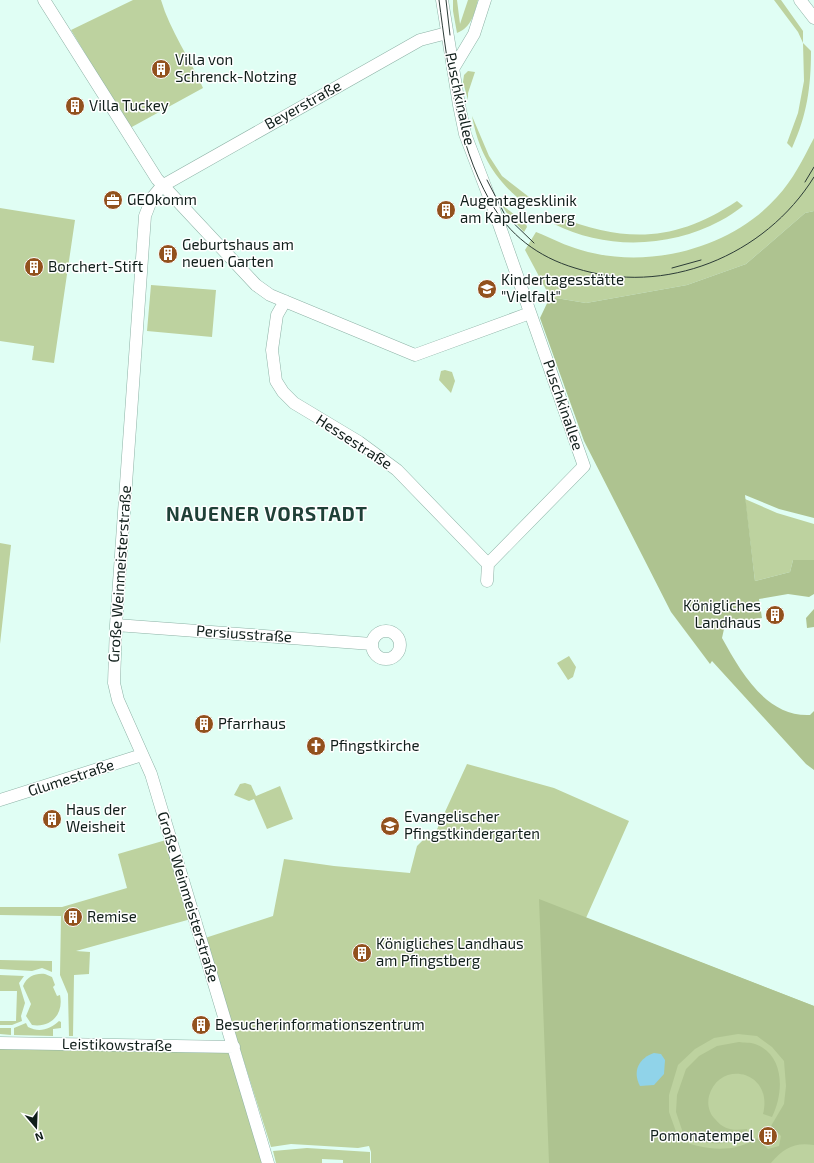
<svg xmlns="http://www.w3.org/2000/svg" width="814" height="1163" viewBox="0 0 814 1163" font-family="'Exo 2',sans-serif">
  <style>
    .green { fill: #bdd29f }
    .forest { fill: #aec390; fill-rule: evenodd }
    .water { fill: #90d3e9 }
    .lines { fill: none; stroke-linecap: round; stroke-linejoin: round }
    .minor-casing { stroke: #8db2a6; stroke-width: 13 }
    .minor { stroke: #fff; stroke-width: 12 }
    .tram { stroke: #2c3c37; stroke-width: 1 }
    .labels { text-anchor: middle; stroke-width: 3; stroke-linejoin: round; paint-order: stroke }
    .poi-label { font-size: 15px; fill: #101e1a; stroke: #fff; text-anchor: start }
    .street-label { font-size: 15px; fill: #101e1a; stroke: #fff }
    .district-label { font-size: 19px; font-weight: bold; letter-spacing: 1px; fill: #1f4037; stroke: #fff }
  </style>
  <rect width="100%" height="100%" fill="#e0fef4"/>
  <path class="green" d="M 133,0 L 161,0 C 170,31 190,58 203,88 L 130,128 L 71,30 Z
    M 453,0 L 457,0 L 460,24 L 468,0 L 478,0 C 474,14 472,27 457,33 L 453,11 Z
    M 774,0 L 781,0 L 803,31 L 803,43 L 811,51 C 811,87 807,115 792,148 L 787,143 L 798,113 L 804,81 L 803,43 L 798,32 Z
    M 468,71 L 475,72 L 468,93 L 468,100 L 463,82 L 464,75 Z
    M 472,116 L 489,156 L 502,176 L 529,197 L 525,204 C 495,180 479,154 472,116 Z
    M 814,138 L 814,211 L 805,213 L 746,264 L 687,285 L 586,303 L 550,297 L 525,250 L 536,232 C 551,238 566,246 581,250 C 647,270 731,249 777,197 C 793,180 803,159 814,138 Z
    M 737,201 L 743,206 C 736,211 728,217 720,221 C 670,248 605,250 554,224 L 559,217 C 626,243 676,242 737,201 Z
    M 501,204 L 526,224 L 527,227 L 524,232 L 508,215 Z
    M 0,208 L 75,220 L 54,363 L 32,360 L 34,346 L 0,341 Z
    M 151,285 L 216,290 L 212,337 L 147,331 Z
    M 445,370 L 452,372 L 455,381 L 451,393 L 439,380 L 441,371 Z
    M 745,499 L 777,513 L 814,524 L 814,560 L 793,560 L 790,572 L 755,581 Z
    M 0,543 L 11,545 L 0,644 Z
    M 569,656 L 576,667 L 573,677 L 568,680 L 557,663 Z
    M 467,764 L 554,788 L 629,821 L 586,918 L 814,1006 L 814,1163 L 371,1163 L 371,1152 L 369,1146 L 358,1148 L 291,1144 L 271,1147 L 205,938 L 273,916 L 284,859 L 334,866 L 410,873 L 417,846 L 426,837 L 433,838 Z
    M 245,783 L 251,785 L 256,796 L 280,786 L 293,819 L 267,829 L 254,799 L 249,801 L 234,795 L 240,784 Z
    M 166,840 L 191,919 L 76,951 L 90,952 L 89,974 L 74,975 L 73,1036 L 69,1036 L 68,994 L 60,975 L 61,916 L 0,915 L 0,907 L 62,907 L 127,888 L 118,854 Z
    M 0,960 L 52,961 L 52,972 L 42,968 L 32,971 L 0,969 Z
    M 45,974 L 52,977 L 55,985 L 53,987 L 57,996 L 60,995 C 64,1014 51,1028 32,1025 L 26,1016 L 31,1004 L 23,986 C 27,976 36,973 45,974 Z
    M 0,975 L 24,976 L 19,983 L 25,1003 L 21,1016 L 22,1021 L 12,1025 L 0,1025 L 0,1021 L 16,1021 L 17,991 L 0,991 Z
    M 59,1021 L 61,1022 L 61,1028 L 53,1029 L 53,1036 L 14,1035 L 14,1028 L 26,1023 L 28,1027 C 40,1033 50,1029 59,1021 Z
    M 0,1028 L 11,1028 L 11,1035 L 0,1034 Z
    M 0,1049 L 230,1053 L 268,1163 L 0,1163 Z
    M 307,1148 L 370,1152 L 370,1163 L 343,1163 L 343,1160 L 322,1159 L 322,1163 L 276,1163 L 273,1151 Z"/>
  <path class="forest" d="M 814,211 L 814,518 L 779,509 L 745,495 L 755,581 L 790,572 L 793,560 L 814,560 L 814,594 L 809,597 L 788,594 L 759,599 L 762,618 L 738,622 L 724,629 L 722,638 C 741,672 766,717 810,715 L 814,711 L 814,770 L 806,764 L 712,661 L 710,664 L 671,612 L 584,441 L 540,318 L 550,297 L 586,303 L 687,285 L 746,264 L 805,213 Z
    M 814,609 L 814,627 L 807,628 L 806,618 Z
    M 539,899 L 814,1006 L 814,1145 C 794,1142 784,1148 771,1163 L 549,1163 ZM 738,1034 L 757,1036 L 772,1047 L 784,1061 L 786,1086 L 784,1104 L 771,1126 L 781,1136 L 779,1146 L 768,1149 L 757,1138 C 733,1154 704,1150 679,1140 L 669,1112 L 669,1095 L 678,1065 L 695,1049 L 714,1038 Z
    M 739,1042 C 744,1043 750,1042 755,1044 C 785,1055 784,1093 772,1117 L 763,1114 C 774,1070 719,1059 709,1096 C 707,1104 709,1113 715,1119 C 724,1130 733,1131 747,1129 L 749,1138 C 727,1145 706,1146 684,1136 L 676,1112 L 677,1095 L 686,1069 L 699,1056 L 717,1046 Z"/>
  <path class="water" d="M 654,1053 L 661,1054 L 665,1060 L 664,1074 L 654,1085 L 640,1086 C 632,1071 639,1058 654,1053 Z"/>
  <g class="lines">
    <defs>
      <path id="minor" d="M 44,0 L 157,179 L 256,285 L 270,295 L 415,355 L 530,313
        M 442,0 L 459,105 L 465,134 L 493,207 L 584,466 L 488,564 L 487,581
        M 800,0 L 814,18
        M 453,69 L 474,34 L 485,0
        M 285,301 L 277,315 L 272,350 L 276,381 L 283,392 L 294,403 L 359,442 L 397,470 L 488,564
        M 116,625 L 372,644
        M372 645a14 14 0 1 1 28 0a14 14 0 1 1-28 0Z
        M 0,800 L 142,755
        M 0,1043 L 234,1047
        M 268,1163 L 151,774 L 118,700 L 114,683 L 116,625 L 145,216 L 152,198 L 162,186 L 420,40 L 447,33"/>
    </defs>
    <use href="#minor" class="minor-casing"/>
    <use href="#minor" class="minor"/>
    <path class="tram" d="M 439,0 C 448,67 456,141 490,201 C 509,235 538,257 575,268 C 665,297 765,256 814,177
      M 446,0 L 450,35
      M 487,180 L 505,215 L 534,243
      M 805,182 L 814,167
      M 672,268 L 701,260"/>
  </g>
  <defs>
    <symbol id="building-disc" viewBox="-11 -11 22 22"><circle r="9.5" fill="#92511d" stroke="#fff"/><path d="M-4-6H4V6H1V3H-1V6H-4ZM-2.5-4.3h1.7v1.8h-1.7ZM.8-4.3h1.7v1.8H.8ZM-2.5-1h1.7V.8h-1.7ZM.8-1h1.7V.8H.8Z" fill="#fff"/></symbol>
    <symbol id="office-disc" viewBox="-11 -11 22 22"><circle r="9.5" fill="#92511d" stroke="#fff"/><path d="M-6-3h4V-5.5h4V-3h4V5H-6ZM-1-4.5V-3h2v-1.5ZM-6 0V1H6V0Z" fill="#fff"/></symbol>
    <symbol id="school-disc" viewBox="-11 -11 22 22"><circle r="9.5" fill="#92511d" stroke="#fff"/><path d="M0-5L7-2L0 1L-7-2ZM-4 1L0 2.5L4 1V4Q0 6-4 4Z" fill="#fff"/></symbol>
    <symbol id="church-disc" viewBox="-11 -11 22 22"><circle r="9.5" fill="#92511d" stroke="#fff"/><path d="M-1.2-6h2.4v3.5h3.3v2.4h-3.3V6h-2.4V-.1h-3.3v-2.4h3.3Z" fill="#fff"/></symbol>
  </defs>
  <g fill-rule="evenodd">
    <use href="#building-disc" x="150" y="58" width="22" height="22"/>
    <use href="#building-disc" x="64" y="95" width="22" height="22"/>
    <use href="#office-disc" x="102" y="189" width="22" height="22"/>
    <use href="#building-disc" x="435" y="199" width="22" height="22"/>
    <use href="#building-disc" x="157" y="243" width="22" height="22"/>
    <use href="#building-disc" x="23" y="256" width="22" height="22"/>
    <use href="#school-disc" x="476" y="278" width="22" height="22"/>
    <use href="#building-disc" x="764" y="604" width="22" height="22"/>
    <use href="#building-disc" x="193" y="713" width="22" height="22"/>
    <use href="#church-disc" x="305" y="735" width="22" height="22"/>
    <use href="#building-disc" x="41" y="808" width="22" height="22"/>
    <use href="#school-disc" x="379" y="815" width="22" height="22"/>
    <use href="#building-disc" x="62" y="906" width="22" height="22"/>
    <use href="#building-disc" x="351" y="942" width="22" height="22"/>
    <use href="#building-disc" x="190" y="1014" width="22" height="22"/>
    <use href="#building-disc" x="757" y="1125" width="22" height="22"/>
  </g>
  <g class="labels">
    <g class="poi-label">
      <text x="175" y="65">Villa von<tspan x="175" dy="17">Schrenck-Notzing</tspan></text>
      <text x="89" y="111">Villa Tuckey</text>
      <text x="127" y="205">GEOkomm</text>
      <text x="460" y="206">Augentagesklinik<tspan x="460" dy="17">am Kapellenberg</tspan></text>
      <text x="182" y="250">Geburtshaus am<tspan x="182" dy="17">neuen Garten</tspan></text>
      <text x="48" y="272">Borchert-Stift</text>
      <text x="501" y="285">Kindertagesstätte<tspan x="501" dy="17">"Vielfalt"</tspan></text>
      <text x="761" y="611" text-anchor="end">Königliches<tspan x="761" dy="17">Landhaus</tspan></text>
      <text x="218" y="729">Pfarrhaus</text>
      <text x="330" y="751">Pfingstkirche</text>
      <text x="66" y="815">Haus der<tspan x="66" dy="17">Weisheit</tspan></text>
      <text x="404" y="822">Evangelischer<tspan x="404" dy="17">Pfingstkindergarten</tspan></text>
      <text x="87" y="922">Remise</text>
      <text x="376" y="949">Königliches Landhaus<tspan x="376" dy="17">am Pfingstberg</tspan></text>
      <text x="215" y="1030">Besucherinformationszentrum</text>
      <text x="754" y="1141" text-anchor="end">Pomonatempel</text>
    </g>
    <g class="street-label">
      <text transform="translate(460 99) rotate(78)" y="5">Puschkinallee</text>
      <text transform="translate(303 105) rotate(-29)" y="5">Beyerstraße</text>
      <text transform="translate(563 405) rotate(71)" y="5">Puschkinallee</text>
      <text transform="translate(354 442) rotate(33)" y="5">Hessestraße</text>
      <text transform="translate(120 574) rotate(-86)" y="5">Große Weinmeisterstraße</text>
      <text transform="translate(244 634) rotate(4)" y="5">Persiusstraße</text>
      <text transform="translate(71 778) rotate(-18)" y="5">Glumestraße</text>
      <text transform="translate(188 897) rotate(73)" y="5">Große Weinmeisterstraße</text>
      <text transform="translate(117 1045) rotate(1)" y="5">Leistikowstraße</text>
    </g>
    <g class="district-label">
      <text x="267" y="521">NAUENER VORSTADT</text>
    </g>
  </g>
  <g transform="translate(36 1127) rotate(161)" stroke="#ffffff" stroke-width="3" paint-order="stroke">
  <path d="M0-3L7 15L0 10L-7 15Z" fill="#101e1a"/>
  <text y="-6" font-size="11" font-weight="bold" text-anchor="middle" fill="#101e1a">N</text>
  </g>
</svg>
